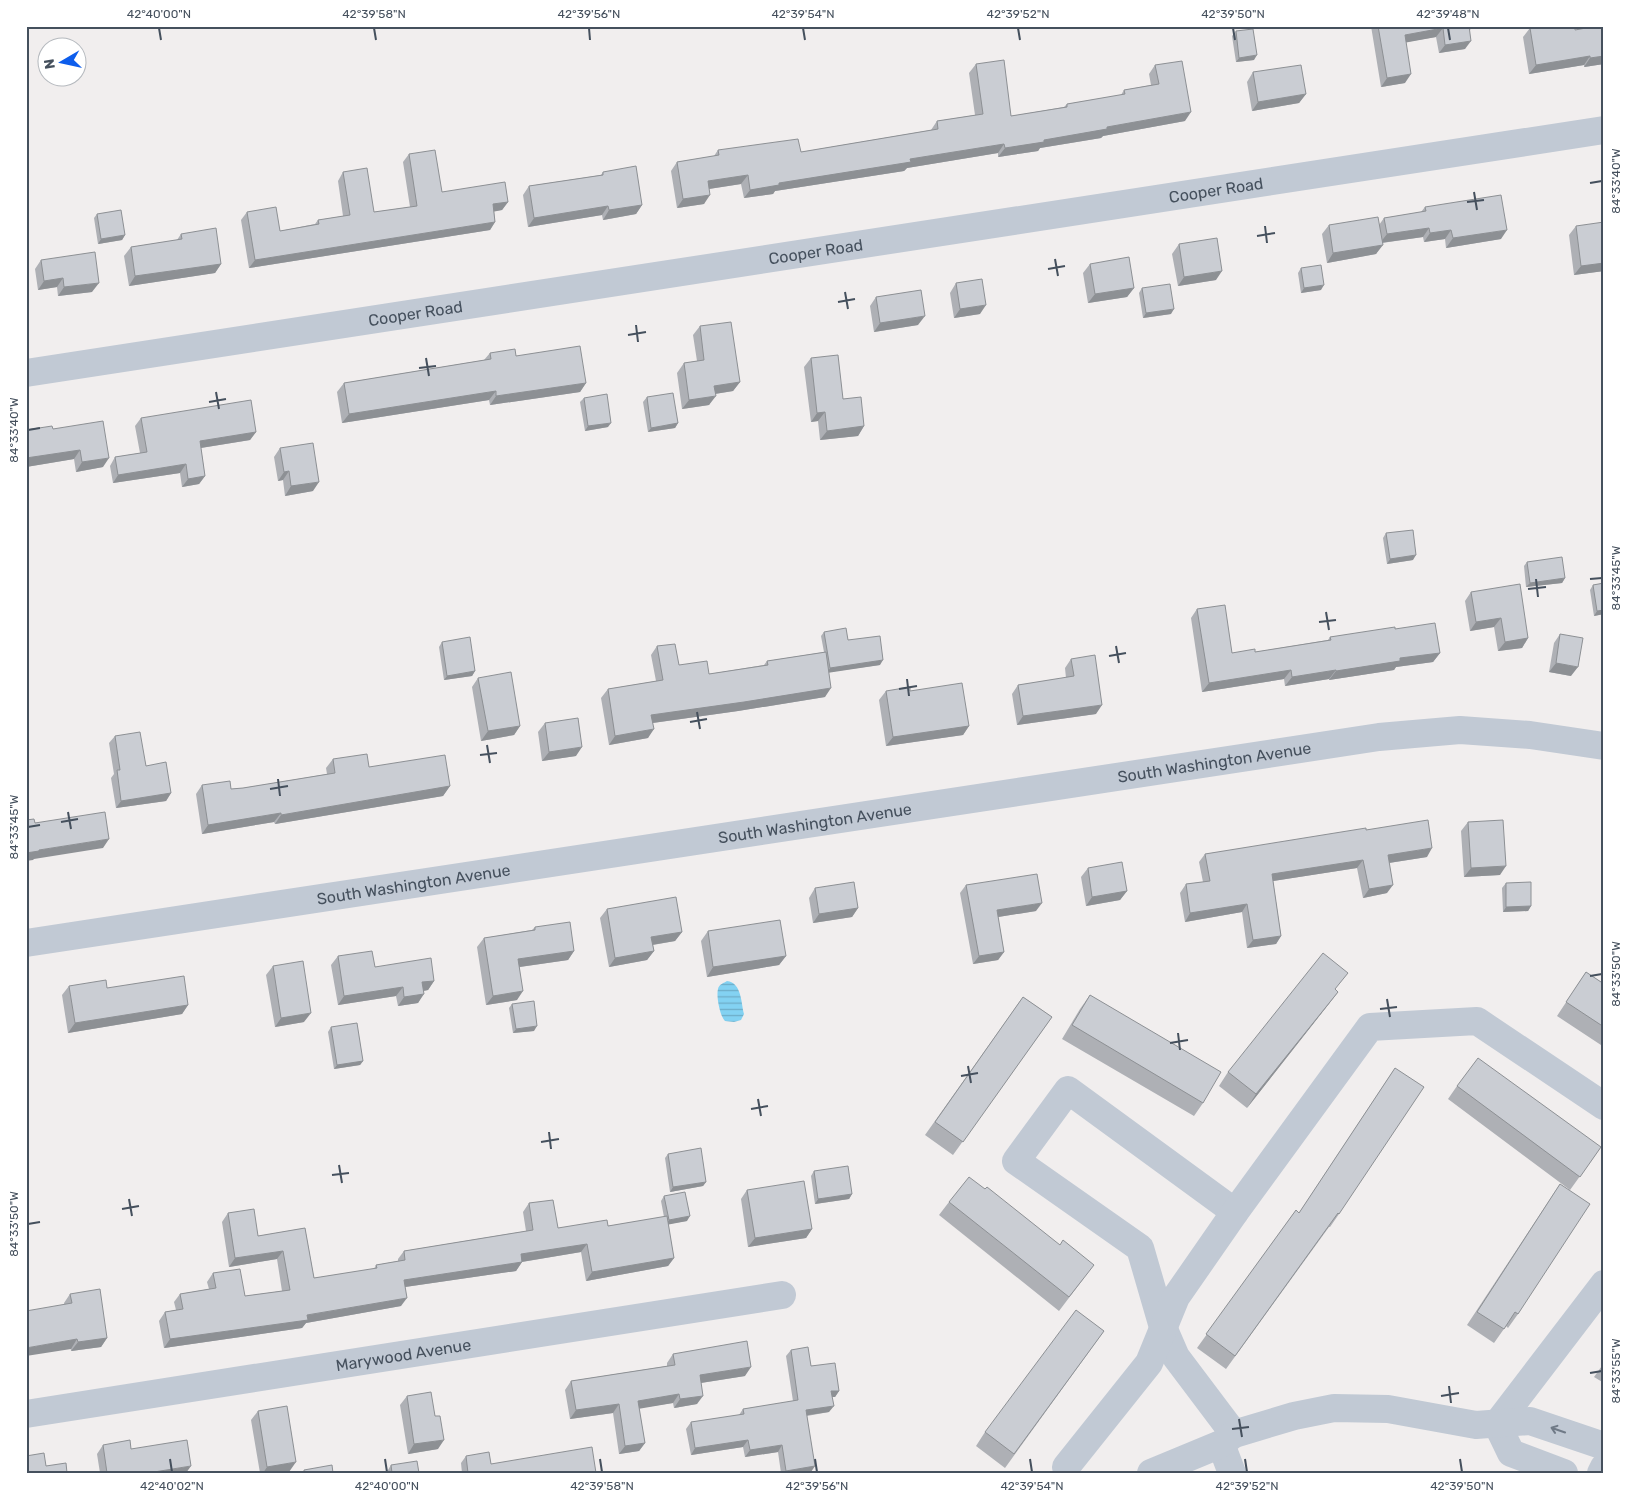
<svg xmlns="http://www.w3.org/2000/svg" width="1630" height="1499" viewBox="0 0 1630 1499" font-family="Rubik,sans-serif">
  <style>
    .water { fill: url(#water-rules) }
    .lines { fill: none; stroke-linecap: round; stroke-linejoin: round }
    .minor { stroke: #c1c9d4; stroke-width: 28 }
    .wall { fill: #aeb0b5 }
    .shaded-wall { fill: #8d9094 }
    .building { fill: #cacdd3; stroke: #8d9094 }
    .oneway { stroke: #707a87 }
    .ticks { fill: none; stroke: #45505d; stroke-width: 2 }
    .labels { text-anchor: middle; stroke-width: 4.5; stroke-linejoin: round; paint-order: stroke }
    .street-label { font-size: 16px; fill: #45505d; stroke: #fff }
    .neatline { fill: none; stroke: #45505d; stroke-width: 2 }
    .ticks-label { font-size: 12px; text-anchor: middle; fill: #45505d }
  </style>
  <defs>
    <pattern id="water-rules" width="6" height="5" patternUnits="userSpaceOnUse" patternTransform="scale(1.25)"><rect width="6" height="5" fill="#83d2f2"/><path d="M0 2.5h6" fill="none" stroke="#6dadc7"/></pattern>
  </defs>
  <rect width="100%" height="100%" fill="#f1eeee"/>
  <path class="water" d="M 727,981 C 742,983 741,1003 744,1014 L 741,1020 L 734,1022 L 725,1021 C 720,1016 716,996 718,989 C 719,984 724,983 727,981 Z"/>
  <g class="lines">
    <g class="minor">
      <path id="s1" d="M 26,373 L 1604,130"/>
      <path id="s2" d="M 26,943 L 1379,737 L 1460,730 L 1530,735 L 1604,746"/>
      <path id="s3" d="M 26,1414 L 782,1295"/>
      <path d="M 1497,1424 L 1604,1284"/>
      <path d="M 1497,1424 L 1511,1453 L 1564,1473"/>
      <path d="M 1234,1434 L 1176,1357 L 1163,1327 L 1140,1248 L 1016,1161 L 1068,1090 L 1235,1212"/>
      <path d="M 1221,1444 L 1232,1473"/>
      <path d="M 1066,1467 L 1149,1363 L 1176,1297 L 1235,1212 L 1370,1027 L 1477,1021 L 1604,1106"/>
      <path d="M 1151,1473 L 1221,1444 L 1234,1434 L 1294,1416 L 1334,1408 L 1388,1409 L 1476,1425 L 1530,1421 L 1604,1446"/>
      <path d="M 1601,1473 L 1604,1467"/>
    </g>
  </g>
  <path class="wall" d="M 1371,26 L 1473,26 L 1470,30 L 1465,49 L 1439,53 L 1436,37 L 1406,42 L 1405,83 L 1381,87 Z
    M 1604,26 L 1604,64 L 1584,67 L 1584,65 L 1529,74 L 1523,37 L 1530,28 L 1575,30 Z
    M 1236,31 L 1254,60 L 1236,62 L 1232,36 Z
    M 976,64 L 1011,116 L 1064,107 L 1067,104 L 1121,95 L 1124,90 L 1151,85 L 1149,74 L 1155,65 L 1185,121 L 1103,136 L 1101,138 L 1040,148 L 1038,151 L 998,157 L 998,153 L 907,168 L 904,171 L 775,191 L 773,194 L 744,198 L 741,184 L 709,189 L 704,204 L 677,208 L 671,171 L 677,162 L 714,156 L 718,150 L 801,152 L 931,130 L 937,121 L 975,115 L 969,73 Z
    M 1253,72 L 1306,94 L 1299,103 L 1252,111 L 1247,82 Z
    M 409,154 L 442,192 L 508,202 L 502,210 L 494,211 L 495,222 L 490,230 L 249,268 L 241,220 L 247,212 L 280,231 L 315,224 L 318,220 L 343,216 L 338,181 L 343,172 L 374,212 L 410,207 L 403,162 Z
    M 603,172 L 642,205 L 636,214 L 603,220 L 602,215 L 528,227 L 523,195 L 529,186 L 601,175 Z
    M 1425,207 L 1501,239 L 1446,248 L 1445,239 L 1424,242 L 1423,237 L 1382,243 L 1376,254 L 1327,263 L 1322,234 L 1329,225 L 1379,225 L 1384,218 L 1421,212 Z
    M 97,214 L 125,235 L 122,240 L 98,244 L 94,218 Z
    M 1576,226 L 1604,271 L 1574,275 L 1569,235 Z
    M 181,234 L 221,264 L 215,273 L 129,286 L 124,256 L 131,247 L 177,240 Z
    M 1179,244 L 1216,280 L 1178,286 L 1172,254 Z
    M 41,260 L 92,292 L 58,296 L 57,287 L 38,290 L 35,269 Z
    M 1090,264 L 1134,288 L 1127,297 L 1088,303 L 1083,273 Z
    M 1301,268 L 1321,290 L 1301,293 L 1298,273 Z
    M 956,283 L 980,314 L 954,318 L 950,293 Z
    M 1142,288 L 1171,314 L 1143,318 L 1139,293 Z
    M 876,297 L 918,325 L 874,332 L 870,306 Z
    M 700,326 L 740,382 L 733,391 L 715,394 L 709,405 L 682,409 L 677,373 L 684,363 L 697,361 L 693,335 Z
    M 490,353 L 516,356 L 586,383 L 580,392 L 490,405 L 489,400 L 342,423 L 337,392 L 344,383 L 484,360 Z
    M 811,358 L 864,426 L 858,436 L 820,440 L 818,421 L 811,422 L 804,367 Z
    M 647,397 L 678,423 L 675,428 L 648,432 L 643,402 Z
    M 584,398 L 608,427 L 585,431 L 580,402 Z
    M 141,418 L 256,432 L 250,440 L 201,448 L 205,476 L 199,484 L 182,487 L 180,473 L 113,483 L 110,466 L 115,457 L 140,453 L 135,426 Z
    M 53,429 L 103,467 L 76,472 L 74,459 L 26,467 L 26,430 Z
    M 280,448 L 313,491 L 285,496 L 283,480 L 278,481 L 274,457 Z
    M 1386,533 L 1413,560 L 1387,564 L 1383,538 Z
    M 1527,562 L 1565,578 L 1562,583 L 1526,587 L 1524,566 Z
    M 1604,583 L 1604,614 L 1594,616 L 1590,590 L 1593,585 Z
    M 1471,592 L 1528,638 L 1522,648 L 1498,651 L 1494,627 L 1470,631 L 1465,601 Z
    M 1197,609 L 1232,653 L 1255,652 L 1328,640 L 1330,637 L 1395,629 L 1440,653 L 1433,662 L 1396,667 L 1394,670 L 1329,680 L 1329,679 L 1285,686 L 1284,679 L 1202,692 L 1191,618 Z
    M 824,632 L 848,640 L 880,665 L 829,672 L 825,697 L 738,711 L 653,723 L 648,738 L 609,745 L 601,698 L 608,689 L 656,681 L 651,655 L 657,646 L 679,665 L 709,674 L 764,665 L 767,661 L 824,652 L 821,636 Z
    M 1560,634 L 1571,676 L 1549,672 L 1554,643 Z
    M 442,642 L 475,671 L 472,676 L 444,680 L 439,647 Z
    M 1071,659 L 1096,714 L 1017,725 L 1012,694 L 1018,685 L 1066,678 L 1065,668 Z
    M 478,678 L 520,726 L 514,735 L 481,741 L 472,687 Z
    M 886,691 L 910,691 L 969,726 L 963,735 L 886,746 L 879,700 Z
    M 545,723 L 576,756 L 542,761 L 538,732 Z
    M 115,736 L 146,766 L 171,793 L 166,801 L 116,808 L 111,778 L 114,774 L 109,743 Z
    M 333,759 L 450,786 L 443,796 L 275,824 L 274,822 L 202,834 L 196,794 L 202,785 L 231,789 L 243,788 L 327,774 L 326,768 Z
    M 1468,822 L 1500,875 L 1464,877 L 1461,831 Z
    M 1366,830 L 1427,857 L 1389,863 L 1387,893 L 1363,898 L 1357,868 L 1273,881 L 1281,936 L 1276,944 L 1247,948 L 1242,912 L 1185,922 L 1180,893 L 1186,884 L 1203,882 L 1199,862 L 1205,854 Z
    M 1088,868 L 1127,891 L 1120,900 L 1086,906 L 1081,877 Z
    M 1506,883 L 1531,906 L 1528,911 L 1503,912 L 1502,888 Z
    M 966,885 L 1036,911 L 998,917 L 1004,952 L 998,960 L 973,964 L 960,893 Z
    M 815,888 L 858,908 L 852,917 L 813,923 L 809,898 Z
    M 607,909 L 682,932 L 675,941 L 653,945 L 654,951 L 647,960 L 609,967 L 600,918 Z
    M 535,927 L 574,951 L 568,960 L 520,967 L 517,1000 L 486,1005 L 477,947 L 484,938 L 532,930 Z
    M 708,931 L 786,956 L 779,965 L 707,977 L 701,941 Z
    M 338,956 L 375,967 L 434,981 L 428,990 L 424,991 L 418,1003 L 398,1006 L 396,996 L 338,1005 L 331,965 Z
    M 273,966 L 304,1022 L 275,1027 L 266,975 Z
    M 1586,972 L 1604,984 L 1604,1047 L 1557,1016 Z
    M 69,986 L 107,988 L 188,1005 L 182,1014 L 68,1033 L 62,995 Z
    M 1336,990 L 1338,992 L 1328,1005 L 1247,1108 L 1219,1086 L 1228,1072 Z
    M 1090,995 L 1203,1103 L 1194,1116 L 1062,1039 L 1080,1009 Z
    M 1023,997 L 1052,1017 L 953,1155 L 925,1135 Z
    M 512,1004 L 534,1031 L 513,1033 L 509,1008 Z
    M 331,1027 L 363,1061 L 360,1065 L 334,1069 L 328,1032 Z
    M 1395,1068 L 1339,1214 L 1330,1227 L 1329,1227 L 1226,1369 L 1197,1348 L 1296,1210 L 1299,1213 Z
    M 1457,1086 L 1601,1147 L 1570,1190 L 1448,1099 Z
    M 668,1154 L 706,1182 L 703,1186 L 670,1192 L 665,1158 Z
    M 814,1171 L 852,1194 L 849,1199 L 815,1204 L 811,1176 Z
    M 1560,1184 L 1518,1314 L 1508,1328 L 1506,1326 L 1494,1343 L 1467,1325 Z
    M 747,1190 L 812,1229 L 806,1238 L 748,1247 L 741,1199 Z
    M 664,1196 L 687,1221 L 668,1224 L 674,1258 L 668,1266 L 586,1281 L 581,1252 L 522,1262 L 516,1271 L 405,1287 L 401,1306 L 306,1323 L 302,1328 L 164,1348 L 159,1321 L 165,1312 L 176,1310 L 174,1302 L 180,1294 L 209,1289 L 207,1282 L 213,1273 L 245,1296 L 282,1291 L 277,1259 L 229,1267 L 222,1222 L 228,1213 L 258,1236 L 305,1228 L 314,1278 L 374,1269 L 376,1265 L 398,1261 L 398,1259 L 404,1251 L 526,1231 L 523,1212 L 529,1203 L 558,1228 L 608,1226 L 664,1217 L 661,1201 Z
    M 949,1202 L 1084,1278 L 1059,1311 L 939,1215 Z
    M 70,1294 L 107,1338 L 101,1347 L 71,1351 L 64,1303 Z
    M 1104,1331 L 1005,1468 L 976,1446 L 985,1432 Z
    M 791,1350 L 839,1391 L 835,1397 L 832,1397 L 829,1412 L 807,1416 L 811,1472 L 781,1473 L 778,1452 L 745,1457 L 743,1447 L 691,1455 L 686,1429 L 691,1422 L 739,1415 L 743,1409 L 793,1401 L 786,1356 Z
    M 673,1354 L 745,1376 L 701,1383 L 697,1404 L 674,1408 L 673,1403 L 639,1408 L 645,1443 L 639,1451 L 619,1454 L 613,1413 L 570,1419 L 565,1390 L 571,1381 L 667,1366 L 667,1363 Z
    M 1604,1363 L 1604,1383 L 1594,1377 Z
    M 407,1396 L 438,1449 L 408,1454 L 400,1405 Z
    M 258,1411 L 289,1472 L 282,1473 L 260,1473 L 251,1420 Z
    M 103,1445 L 131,1449 L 186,1473 L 100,1473 L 97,1454 Z
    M 466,1456 L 491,1464 L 596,1473 L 462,1473 L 461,1463 Z
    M 391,1465 L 419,1473 L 388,1473 L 388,1470 Z"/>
  <path class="shaded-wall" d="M 1443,28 L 1436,37 L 1398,44 L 1405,35 Z
    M 1471,41 L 1465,49 L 1439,53 L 1445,45 Z
    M 1257,55 L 1254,60 L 1236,62 L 1239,58 Z
    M 1590,56 L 1584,65 L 1529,74 L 1536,65 Z
    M 1604,56 L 1604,64 L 1584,67 L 1590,58 Z
    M 1411,74 L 1405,83 L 1381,87 L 1387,78 Z
    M 1306,94 L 1299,103 L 1252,111 L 1258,102 Z
    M 1191,112 L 1185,121 L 1103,136 L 1101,138 L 1040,148 L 1038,151 L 998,157 L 1005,148 L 1107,127 Z
    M 1004,144 L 998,153 L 907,168 L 904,171 L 775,191 L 773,194 L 744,198 L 750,190 L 779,183 L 910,159 Z
    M 748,175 L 741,184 L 702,190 L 708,181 Z
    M 710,195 L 704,204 L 677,208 L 683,199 Z
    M 508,202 L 502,210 L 487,213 L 493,204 Z
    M 642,205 L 636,214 L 603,220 L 609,210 Z
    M 608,206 L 602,215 L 528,227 L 534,218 Z
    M 495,222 L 490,230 L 249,268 L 255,260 Z
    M 1429,228 L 1423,237 L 1380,243 L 1387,234 Z
    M 1451,230 L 1445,239 L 1424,242 L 1430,233 Z
    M 1507,230 L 1501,239 L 1446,248 L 1453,238 Z
    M 125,235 L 122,240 L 98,244 L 101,239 Z
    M 1383,245 L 1376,254 L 1327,263 L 1333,253 Z
    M 1604,263 L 1604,271 L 1574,275 L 1581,266 Z
    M 221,264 L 215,273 L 129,286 L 135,276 Z
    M 1222,271 L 1216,280 L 1178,286 L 1184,277 Z
    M 63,278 L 57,287 L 38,290 L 44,281 Z
    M 99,283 L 92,292 L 58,296 L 64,287 Z
    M 1324,285 L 1321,290 L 1301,293 L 1304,288 Z
    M 1134,288 L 1127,297 L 1088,303 L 1095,294 Z
    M 986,305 L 980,314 L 954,318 L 960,309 Z
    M 1174,309 L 1171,314 L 1143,318 L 1146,313 Z
    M 925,316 L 918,325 L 874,332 L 880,323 Z
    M 740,382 L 733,391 L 708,395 L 714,386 Z
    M 586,383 L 580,392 L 490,405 L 496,396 Z
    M 496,391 L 489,400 L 342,423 L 349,414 Z
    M 716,396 L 709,405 L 682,409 L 689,400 Z
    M 825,412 L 818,421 L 811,422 L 817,413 Z
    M 611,423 L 608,427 L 585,431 L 588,426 Z
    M 678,423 L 675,428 L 648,432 L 651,428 Z
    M 864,426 L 858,436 L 820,440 L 827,431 Z
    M 256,432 L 250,440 L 194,449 L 200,441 Z
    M 80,450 L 74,459 L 26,467 L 26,458 Z
    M 109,458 L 103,467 L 76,472 L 82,462 Z
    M 186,464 L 180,473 L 113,483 L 118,475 Z
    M 289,471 L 283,480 L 278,481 L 284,472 Z
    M 205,476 L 199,484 L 182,487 L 188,479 Z
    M 319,482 L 313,491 L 285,496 L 291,486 Z
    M 1416,555 L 1413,560 L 1387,564 L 1390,559 Z
    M 1565,578 L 1562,583 L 1526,587 L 1530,583 Z
    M 1604,610 L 1604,614 L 1594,616 L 1597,611 Z
    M 1501,618 L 1494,627 L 1470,631 L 1476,622 Z
    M 1528,638 L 1522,648 L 1498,651 L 1505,642 Z
    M 1440,653 L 1433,662 L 1396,667 L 1394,670 L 1329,680 L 1336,671 L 1400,658 Z
    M 883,660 L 880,665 L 827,673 L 830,668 Z
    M 1556,663 L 1578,667 L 1571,676 L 1549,672 Z
    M 1291,670 L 1284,679 L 1202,692 L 1209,683 Z
    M 1336,670 L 1329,679 L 1285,686 L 1292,677 Z
    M 475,671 L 472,676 L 444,680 L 447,676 Z
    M 831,688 L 825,697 L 738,711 L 645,724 L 651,715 Z
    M 1102,705 L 1096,714 L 1017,725 L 1023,716 Z
    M 520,726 L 514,735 L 481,741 L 488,731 Z
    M 969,726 L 963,735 L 886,746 L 893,737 Z
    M 654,729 L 648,738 L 609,745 L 615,736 Z
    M 582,747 L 576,756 L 542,761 L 549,752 Z
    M 450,786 L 443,796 L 275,824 L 281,815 Z
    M 171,793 L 166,801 L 116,808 L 121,801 Z
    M 281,813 L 274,822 L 202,834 L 208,825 Z
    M 109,839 L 103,848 L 34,859 L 33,860 L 26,861 L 26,853 L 39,850 Z
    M 1432,848 L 1427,857 L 1382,864 L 1388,855 Z
    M 1363,860 L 1357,868 L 1266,882 L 1272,874 Z
    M 1506,866 L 1500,875 L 1464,877 L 1471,868 Z
    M 1393,885 L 1387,893 L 1363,898 L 1369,889 Z
    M 1127,891 L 1120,900 L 1086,906 L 1092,897 Z
    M 1042,903 L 1036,911 L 992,918 L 997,910 Z
    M 1247,904 L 1242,912 L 1185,922 L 1190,913 Z
    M 1531,906 L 1528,911 L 1503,912 L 1506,907 Z
    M 858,908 L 852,917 L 813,923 L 819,914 Z
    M 682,932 L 675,941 L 645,946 L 651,937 Z
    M 1281,936 L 1276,944 L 1247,948 L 1253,940 Z
    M 574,951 L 568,960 L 512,968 L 518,959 Z
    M 654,951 L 647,960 L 609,967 L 615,958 Z
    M 1004,952 L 998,960 L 973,964 L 979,956 Z
    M 786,956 L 779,965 L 707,977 L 713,967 Z
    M 434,981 L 428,990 L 416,992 L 422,982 Z
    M 403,987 L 396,996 L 338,1005 L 344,996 Z
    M 523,991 L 517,1000 L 486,1005 L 493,996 Z
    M 1338,992 L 1328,1005 L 1247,1108 L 1256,1094 Z
    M 424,994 L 418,1003 L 398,1006 L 404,997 Z
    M 188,1005 L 182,1014 L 68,1033 L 75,1023 Z
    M 311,1013 L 304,1022 L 275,1027 L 281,1018 Z
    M 537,1026 L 534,1031 L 513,1033 L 516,1029 Z
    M 363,1061 L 360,1065 L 334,1069 L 337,1065 Z
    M 706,1182 L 703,1186 L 670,1192 L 673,1187 Z
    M 852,1194 L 849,1199 L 815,1204 L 818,1199 Z
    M 690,1216 L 687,1221 L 666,1225 L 669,1220 Z
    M 812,1229 L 806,1238 L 748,1247 L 755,1238 Z
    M 587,1244 L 581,1252 L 515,1263 L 521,1254 Z
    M 283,1251 L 277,1259 L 229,1267 L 235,1258 Z
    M 674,1258 L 668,1266 L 586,1281 L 592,1272 Z
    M 522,1262 L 516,1271 L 398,1288 L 404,1280 Z
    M 407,1298 L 401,1306 L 306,1323 L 302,1328 L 164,1348 L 170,1339 Z
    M 107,1338 L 101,1347 L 71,1351 L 78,1342 Z
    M 77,1339 L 71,1349 L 26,1356 L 26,1348 Z
    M 751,1367 L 745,1376 L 694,1384 L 700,1375 Z
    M 831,1391 L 839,1391 L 835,1397 L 827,1397 Z
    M 679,1394 L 673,1403 L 632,1410 L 638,1401 Z
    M 703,1396 L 697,1404 L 674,1408 L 680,1399 Z
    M 619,1404 L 613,1413 L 570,1419 L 576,1410 Z
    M 834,1406 L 829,1412 L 802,1416 L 806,1410 Z
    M 444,1440 L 438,1449 L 408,1454 L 414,1444 Z
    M 748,1440 L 743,1447 L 691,1455 L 695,1448 Z
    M 645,1443 L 639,1451 L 619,1454 L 625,1446 Z
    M 782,1445 L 778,1452 L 745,1457 L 750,1450 Z
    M 296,1462 L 289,1472 L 282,1473 L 263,1473 L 267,1467 Z
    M 191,1466 L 186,1473 L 148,1473 Z
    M 815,1466 L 811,1472 L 785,1473 L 786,1471 Z"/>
  <path class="building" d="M 1378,26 L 1469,26 L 1471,41 L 1445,45 L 1443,28 L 1405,35 L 1411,74 L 1387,78 Z
    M 1539,26 L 1575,26 L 1575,30 L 1597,26 L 1604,26 L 1604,56 L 1590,58 L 1590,56 L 1536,65 L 1530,28 Z
    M 1253,29 L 1257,55 L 1239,58 L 1236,31 Z
    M 1004,60 L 1011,116 L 1067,107 L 1067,104 L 1125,94 L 1124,90 L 1159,84 L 1155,65 L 1182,61 L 1191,112 L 1107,127 L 1107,129 L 1044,140 L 1044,142 L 1005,148 L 1004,144 L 910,159 L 911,162 L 779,183 L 779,185 L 750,190 L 748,175 L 708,181 L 710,195 L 683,199 L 677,162 L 719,155 L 718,150 L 798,139 L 801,152 L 938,129 L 937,121 L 983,114 L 976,64 Z
    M 1301,65 L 1306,94 L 1258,102 L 1253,72 Z
    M 435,150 L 442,192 L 505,182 L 508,202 L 493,204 L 495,222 L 255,260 L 247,212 L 276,207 L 280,231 L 319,224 L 318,220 L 350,215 L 343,172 L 367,168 L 374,212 L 417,206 L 409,154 Z
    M 636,166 L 642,205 L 609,210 L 608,206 L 534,218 L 529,186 L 603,175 L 603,172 Z
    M 1501,195 L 1507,230 L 1453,238 L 1451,230 L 1430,233 L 1429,228 L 1387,234 L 1384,218 L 1426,211 L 1425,207 Z
    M 121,210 L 125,235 L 101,239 L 97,214 Z
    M 1378,217 L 1383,245 L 1333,253 L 1329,225 Z
    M 1604,222 L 1604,263 L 1581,266 L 1576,226 Z
    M 216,228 L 221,264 L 135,276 L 131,247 L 182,239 L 181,234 Z
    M 1217,238 L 1222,271 L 1184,277 L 1179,244 Z
    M 95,252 L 99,283 L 64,287 L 63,278 L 44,281 L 41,260 Z
    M 1129,257 L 1134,288 L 1095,294 L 1090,264 Z
    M 1321,265 L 1324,285 L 1304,288 L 1301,268 Z
    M 982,279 L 986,305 L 960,309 L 956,283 Z
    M 1170,284 L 1174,309 L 1146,313 L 1142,288 Z
    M 921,290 L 925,316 L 880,323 L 876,297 Z
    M 731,322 L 740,382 L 714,386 L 716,396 L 689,400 L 684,363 L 704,360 L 700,326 Z
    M 580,346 L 586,383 L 496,396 L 496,391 L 349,414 L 344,383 L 491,359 L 490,353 L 515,349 L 516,356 Z
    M 838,355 L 843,399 L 861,397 L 864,426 L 827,431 L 825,412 L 817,413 L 811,358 Z
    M 673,393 L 678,423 L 651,428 L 647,397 Z
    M 607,394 L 611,423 L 588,426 L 584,398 Z
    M 251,400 L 256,432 L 200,441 L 205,476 L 188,479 L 186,464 L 118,475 L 115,457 L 147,452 L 141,418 Z
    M 103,421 L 109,458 L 82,462 L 80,450 L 26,458 L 26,430 L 52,426 L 53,429 Z
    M 313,443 L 319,482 L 291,486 L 289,471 L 284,472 L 280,448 Z
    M 1413,530 L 1416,555 L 1390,559 L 1386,533 Z
    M 1562,557 L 1565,578 L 1530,583 L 1527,562 Z
    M 1604,583 L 1604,610 L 1597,611 L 1593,585 Z
    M 1520,584 L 1528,638 L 1505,642 L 1501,618 L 1476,622 L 1471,592 Z
    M 1225,605 L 1232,653 L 1255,649 L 1255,652 L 1331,640 L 1330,637 L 1395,627 L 1395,629 L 1435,623 L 1440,653 L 1400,658 L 1400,661 L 1336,671 L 1336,670 L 1292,677 L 1291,670 L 1209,683 L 1197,609 Z
    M 846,628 L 848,640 L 880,636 L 883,660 L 830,668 L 824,632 Z
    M 1560,634 L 1583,638 L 1578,667 L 1556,663 Z
    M 470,637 L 475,671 L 447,676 L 442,642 Z
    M 675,644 L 679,665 L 707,661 L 709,674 L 768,665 L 767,661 L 826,652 L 831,688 L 744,702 L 651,715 L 654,729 L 615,736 L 608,689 L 663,680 L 657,646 Z
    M 1095,655 L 1102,705 L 1023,716 L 1018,685 L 1074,676 L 1071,659 Z
    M 511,672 L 520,726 L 488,731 L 478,678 Z
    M 962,683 L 969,726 L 893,737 L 886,691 L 910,687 L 910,691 Z
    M 578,718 L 582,747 L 549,752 L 545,723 Z
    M 140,732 L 146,766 L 166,762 L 171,793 L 121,801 L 117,770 L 120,770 L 115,736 Z
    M 367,754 L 369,767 L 445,755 L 450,786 L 281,815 L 281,813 L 208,825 L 202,785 L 230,781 L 231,789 L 243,788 L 335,773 L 333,759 Z
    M 105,812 L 109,839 L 39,850 L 39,851 L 26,853 L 26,820 L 34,819 L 35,823 Z
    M 1428,820 L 1432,848 L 1388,855 L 1393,885 L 1369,889 L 1363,860 L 1272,874 L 1281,936 L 1253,940 L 1247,904 L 1190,913 L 1186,884 L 1210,881 L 1205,854 L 1366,828 L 1366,830 Z
    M 1503,820 L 1506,866 L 1471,868 L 1468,822 Z
    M 1122,862 L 1127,891 L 1092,897 L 1088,868 Z
    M 1037,874 L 1042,903 L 997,910 L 1004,952 L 979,956 L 966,885 Z
    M 854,882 L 858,908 L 819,914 L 815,888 Z
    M 1531,882 L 1531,906 L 1506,907 L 1506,883 Z
    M 676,897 L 682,932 L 651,937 L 654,951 L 615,958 L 607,909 Z
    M 780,920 L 786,956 L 713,967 L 708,931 Z
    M 570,922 L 574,951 L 518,959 L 523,991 L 493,996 L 484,938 L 535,930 L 535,927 Z
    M 372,951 L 375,967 L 431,958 L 434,981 L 422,982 L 424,994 L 404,997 L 403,987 L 344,996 L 338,956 Z
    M 1323,953 L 1348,973 L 1335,989 L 1338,992 L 1256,1094 L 1228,1072 Z
    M 303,961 L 311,1013 L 281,1018 L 273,966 Z
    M 1586,972 L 1604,984 L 1604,1027 L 1566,1002 Z
    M 184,976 L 188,1005 L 75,1023 L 69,986 L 106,980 L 107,988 Z
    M 1090,995 L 1221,1072 L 1203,1103 L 1072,1025 Z
    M 1023,997 L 1052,1017 L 963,1142 L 935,1122 Z
    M 534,1001 L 537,1026 L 516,1029 L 512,1004 Z
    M 357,1023 L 363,1061 L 337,1065 L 331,1027 Z
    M 1478,1058 L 1601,1147 L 1580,1177 L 1457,1086 Z
    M 1395,1068 L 1424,1087 L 1339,1214 L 1338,1213 L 1235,1356 L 1206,1334 L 1296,1210 L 1299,1213 Z
    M 701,1148 L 706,1182 L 673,1187 L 668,1154 Z
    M 848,1166 L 852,1194 L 818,1199 L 814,1171 Z
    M 969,1177 L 985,1189 L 987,1187 L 1060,1245 L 1063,1240 L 1094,1265 L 1069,1297 L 949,1202 Z
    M 804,1181 L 812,1229 L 755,1238 L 747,1190 Z
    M 1560,1184 L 1590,1204 L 1518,1314 L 1515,1312 L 1504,1329 L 1477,1312 Z
    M 685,1192 L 690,1216 L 669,1220 L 664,1196 Z
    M 553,1200 L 558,1228 L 607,1220 L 608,1226 L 667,1216 L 674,1258 L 592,1272 L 587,1244 L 521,1254 L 522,1262 L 404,1280 L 407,1298 L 307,1315 L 308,1320 L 170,1339 L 165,1312 L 183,1309 L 180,1294 L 216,1288 L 213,1273 L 240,1269 L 245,1296 L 290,1290 L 283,1251 L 235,1258 L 228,1213 L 254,1209 L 258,1236 L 305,1228 L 314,1278 L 377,1268 L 376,1265 L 405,1260 L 404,1251 L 533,1230 L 529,1203 Z
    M 100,1289 L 107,1338 L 78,1342 L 77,1339 L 26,1348 L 26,1311 L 72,1303 L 70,1294 Z
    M 1076,1310 L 1104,1331 L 1014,1454 L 985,1432 Z
    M 747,1341 L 751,1367 L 700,1375 L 703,1396 L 680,1399 L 679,1394 L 638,1401 L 645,1443 L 625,1446 L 619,1404 L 576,1410 L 571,1381 L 675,1365 L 673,1354 Z
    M 808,1347 L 811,1366 L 835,1363 L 839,1391 L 831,1391 L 834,1406 L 806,1410 L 815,1466 L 786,1471 L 782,1445 L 750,1450 L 748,1440 L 695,1448 L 691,1422 L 744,1414 L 743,1409 L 798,1400 L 791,1350 Z
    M 431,1392 L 435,1416 L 440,1416 L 444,1440 L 414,1444 L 407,1396 Z
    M 287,1406 L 296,1462 L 267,1467 L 258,1411 Z
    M 130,1440 L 131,1449 L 187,1440 L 191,1466 L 148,1473 L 107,1473 L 103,1445 Z
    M 592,1447 L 596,1473 L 468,1473 L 466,1456 L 489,1452 L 491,1464 Z
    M 44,1453 L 46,1466 L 66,1463 L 67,1473 L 26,1473 L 26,1456 Z
    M 417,1461 L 419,1473 L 392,1473 L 391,1465 Z
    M 332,1465 L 333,1473 L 304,1473 L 304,1470 Z"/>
  <defs><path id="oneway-shaft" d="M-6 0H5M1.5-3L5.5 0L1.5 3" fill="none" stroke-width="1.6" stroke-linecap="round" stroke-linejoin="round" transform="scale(1.25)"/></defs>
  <use class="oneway" href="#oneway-shaft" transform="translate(1558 1430) rotate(-161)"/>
  <path class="ticks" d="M 159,28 L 161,40M 374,28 L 376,40M 589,28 L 590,40M 803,28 L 805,40M 1018,28 L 1020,40M 1233,28 L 1235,40M 1448,28 L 1450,40M 1590,183 L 1602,181M 1474,192 L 1477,210M 1467,202 L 1484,200M 1265,226 L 1267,243M 1257,236 L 1275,233M 1055,259 L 1058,276M 1048,269 L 1065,266M 845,292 L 848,309M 838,302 L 855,299M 636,325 L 638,342M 628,335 L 646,332M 426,358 L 429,376M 419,368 L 436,366M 216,392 L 219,409M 209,402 L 226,399M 28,430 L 40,428M 1536,579 L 1538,597M 1590,579 L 1602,578M 1528,589 L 1546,587M 1326,612 L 1329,630M 1319,622 L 1336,620M 1116,646 L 1119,663M 1109,656 L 1126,653M 907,679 L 909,696M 899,689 L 917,686M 697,712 L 700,729M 690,722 L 707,719M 487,745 L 490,763M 480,755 L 497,753M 278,779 L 280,796M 270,789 L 288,786M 68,812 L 71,829M 61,822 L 78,819M 28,827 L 40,825M 1590,976 L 1602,974M 1387,999 L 1390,1017M 1380,1009 L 1397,1007M 1178,1033 L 1180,1050M 1170,1043 L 1188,1040M 968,1066 L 971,1083M 961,1076 L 978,1073M 758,1099 L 761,1116M 751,1109 L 768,1106M 549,1132 L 551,1149M 541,1142 L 559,1139M 339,1165 L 342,1183M 332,1175 L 349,1173M 129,1199 L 132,1216M 122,1209 L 139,1206M 28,1224 L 40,1222M 1590,1373 L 1602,1371M 1449,1386 L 1451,1403M 1441,1396 L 1459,1393M 1239,1419 L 1242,1437M 1232,1429 L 1249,1427M 170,1459 L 172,1472M 385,1459 L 387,1472M 600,1459 L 602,1472M 815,1459 L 817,1472M 1030,1459 L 1032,1472M 1245,1459 L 1247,1472M 1460,1459 L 1462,1472"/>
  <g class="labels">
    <g class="street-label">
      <text dy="6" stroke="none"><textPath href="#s1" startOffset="1204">Cooper Road</textPath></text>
      <text dy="6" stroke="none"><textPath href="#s1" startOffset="799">Cooper Road</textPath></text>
      <text dy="6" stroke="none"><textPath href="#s1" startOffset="394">Cooper Road</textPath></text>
      <text dy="6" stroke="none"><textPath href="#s2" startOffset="1202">South Washington Avenue</textPath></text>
      <text dy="6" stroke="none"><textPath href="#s2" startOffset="798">South Washington Avenue</textPath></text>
      <text dy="6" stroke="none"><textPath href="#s2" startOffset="392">South Washington Avenue</textPath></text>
      <text dy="6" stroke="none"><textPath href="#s3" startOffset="382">Marywood Avenue</textPath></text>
    </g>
  </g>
  <rect width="1630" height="1499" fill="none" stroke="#ffffff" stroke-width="55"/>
  <g transform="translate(62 62) rotate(261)"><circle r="24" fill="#ffffff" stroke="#b5b9be"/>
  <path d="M0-4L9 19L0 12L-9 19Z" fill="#0d5dec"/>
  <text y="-8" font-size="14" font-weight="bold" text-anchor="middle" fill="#45505d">N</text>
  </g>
  <rect x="28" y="28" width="1574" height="1444" class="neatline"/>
  <g class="ticks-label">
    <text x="159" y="18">42°40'00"N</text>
    <text x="374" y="18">42°39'58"N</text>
    <text x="589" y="18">42°39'56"N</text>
    <text x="803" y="18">42°39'54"N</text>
    <text x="1018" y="18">42°39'52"N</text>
    <text x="1233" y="18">42°39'50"N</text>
    <text x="1448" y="18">42°39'48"N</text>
    <text transform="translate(1616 181) rotate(-90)" y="4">84°33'40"W</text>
    <text transform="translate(14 430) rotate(-90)" y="4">84°33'40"W</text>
    <text transform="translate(1616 578) rotate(-90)" y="4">84°33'45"W</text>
    <text transform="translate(14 827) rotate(-90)" y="4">84°33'45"W</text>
    <text transform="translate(1616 974) rotate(-90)" y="4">84°33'50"W</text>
    <text transform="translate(14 1224) rotate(-90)" y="4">84°33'50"W</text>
    <text transform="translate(1616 1371) rotate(-90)" y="4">84°33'55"W</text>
    <text x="172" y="1490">42°40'02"N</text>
    <text x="387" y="1490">42°40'00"N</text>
    <text x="602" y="1490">42°39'58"N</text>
    <text x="817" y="1490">42°39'56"N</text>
    <text x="1032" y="1490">42°39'54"N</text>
    <text x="1247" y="1490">42°39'52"N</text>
    <text x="1462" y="1490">42°39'50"N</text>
  </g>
</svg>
